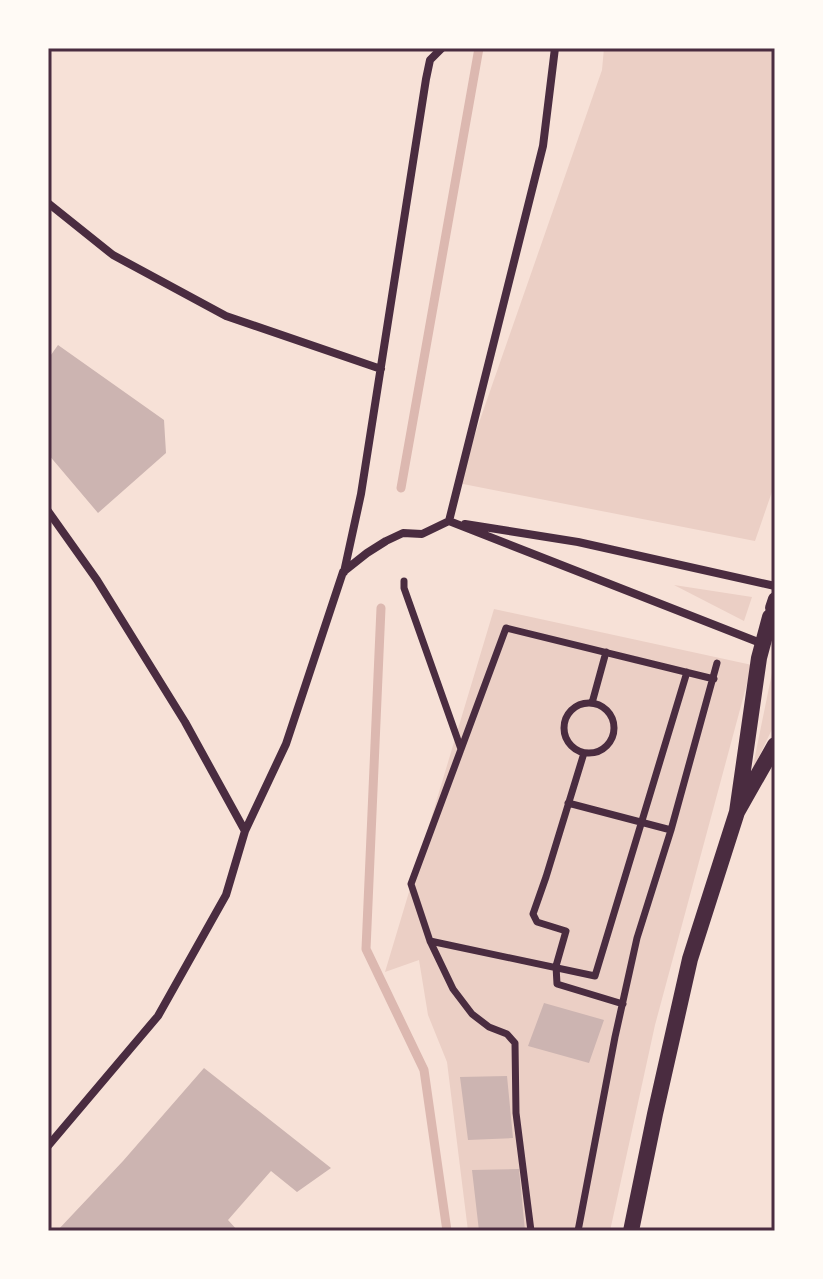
<svg xmlns="http://www.w3.org/2000/svg" width="823" height="1279" viewBox="0 0 823 1279" font-family="Overpass,sans-serif">
  <style>
    .green { fill: #ebcfc5 }
    .lines { fill: none; stroke-linecap: round; stroke-linejoin: round }
    .stream { stroke: #dcb8b0; stroke-width: 9 }
    .building { fill: #ccb4b1 }
    .pedestrian { stroke: #4a2c40; stroke-width: 7 }
    .minor { stroke: #4a2c40; stroke-width: 8 }
    .tertiary { stroke: #4a2c40; stroke-width: 14 }
    .secondary { stroke: #4a2c40; stroke-width: 16 }
    .neatline { fill: none; stroke: #4a2c40; stroke-width: 3 }
  </style>
  <rect width="100%" height="100%" fill="#f7e1d7"/>
  <path class="green" d="M 604,48 L 775,48 L 775,483 L 755,541 L 458,483 L 602,70 Z
    M 674,585 L 752,597 L 744,621 Z
    M 494,609 L 752,665 L 655,1025 L 610,1231 L 468,1231 L 447,1062 L 428,1015 L 419,960 L 385,972 Z
    M 774,663 L 775,723 L 752,771 Z"/>
  <g class="lines">
    <path class="stream" d="M 401,488 L 479,48
      M 381,608 L 366,949 L 424,1070 L 447,1231"/>
  </g>
  <path class="building" d="M 58,345 L 164,420 L 166,453 L 98,513 L 48,454 L 48,359 Z
    M 544,1003 L 604,1020 L 589,1063 L 528,1046 Z
    M 204,1068 L 331,1168 L 297,1192 L 271,1171 L 228,1220 L 238,1231 L 57,1231 L 123,1161 Z
    M 507,1076 L 513,1138 L 468,1140 L 460,1077 Z
    M 519,1169 L 525,1231 L 479,1231 L 472,1170 Z"/>
  <g class="lines">
    <path class="pedestrian" d="M 404,581 L 404,588 L 461,749
      M564 728a25 25 0 1 1 50 0a25 25 0 1 1-50 0Z
      M 592,703 L 606,652
      M 584,753 L 546,877 L 533,914 L 537,922 L 566,931 L 556,966 L 557,984 L 623,1004
      M 568,803 L 671,830
      M 430,941 L 595,976 L 687,672
      M 531,1231 L 516,1113 L 515,1043 L 507,1034 L 489,1027 L 472,1014 L 453,989 L 430,941 L 411,884 L 506,628 L 714,679
      M 578,1231 L 615,1037 L 637,938 L 671,830 L 717,663"/>
    <path class="minor" d="M 48,203 L 113,255 L 226,316 L 381,369
      M 48,511 L 97,580 L 185,722 L 245,831
      M 449,521 L 543,146 L 555,48
      M 449,521 L 763,644
      M 465,524 L 578,542 L 775,586
      M 344,572 L 361,494 L 426,79 L 430,60 L 442,48
      M 48,1146 L 158,1016 L 226,895 L 245,831 L 286,744 L 343,572 L 367,553 L 386,541 L 403,533 L 422,534 L 449,521"/>
    <path class="tertiary" d="M 772,608 L 775,599"/>
    <path class="secondary" d="M 770,617 L 759,658 L 737,812 L 775,745
      M 631,1231 L 655,1114 L 690,959 L 737,812"/>
  </g>
  <rect width="823" height="1279" fill="none" stroke="#fffaf5" stroke-width="100"/>
  <rect x="50" y="50" width="723" height="1179" class="neatline"/>
</svg>
